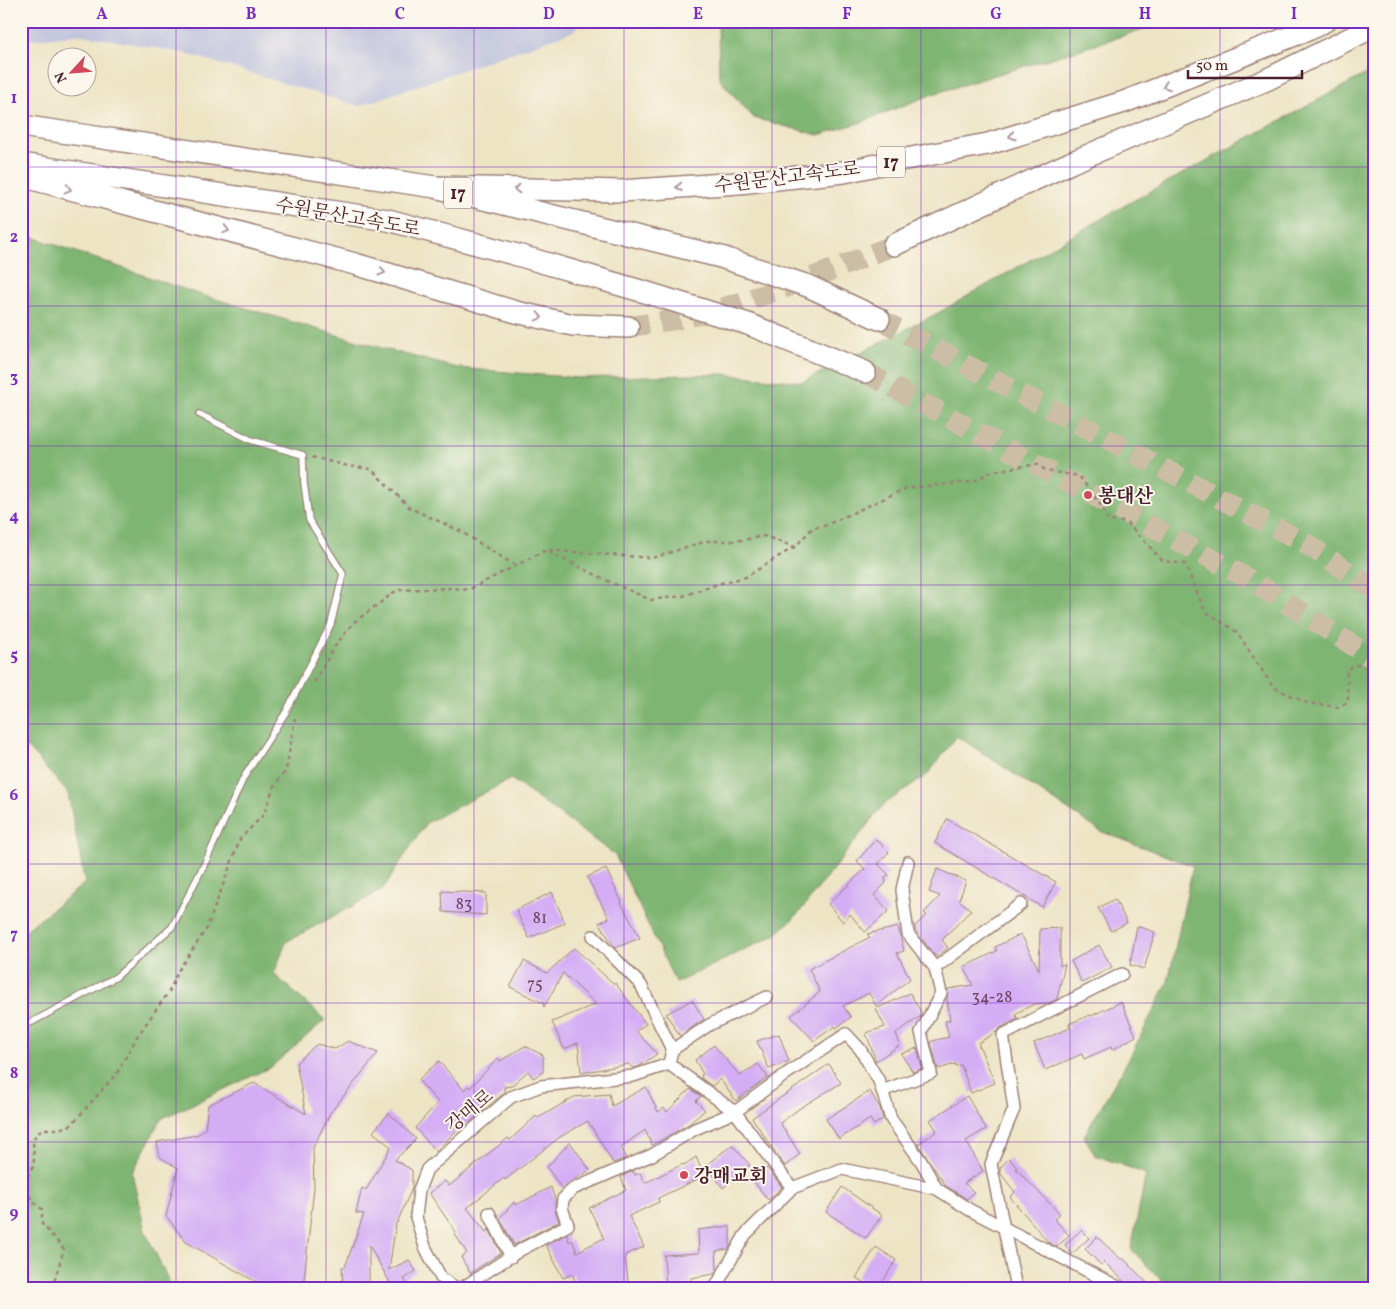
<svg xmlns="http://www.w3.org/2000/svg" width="1396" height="1309" viewBox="0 0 1396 1309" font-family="Vollkorn,'Noto Serif KR',serif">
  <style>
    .industrial { fill: #bfc2dd }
    .forest { fill: #7fb572; stroke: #646a4e }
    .building { fill: #d4adf5 }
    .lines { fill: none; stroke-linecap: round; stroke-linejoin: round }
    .highway-tunnel { stroke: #ccbda5; stroke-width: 21; stroke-dasharray: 21 11; stroke-linecap: butt }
    .lane-casing { stroke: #9c8278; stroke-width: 8 }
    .street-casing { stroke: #9c8278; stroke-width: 14 }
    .highway-casing { stroke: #9c8278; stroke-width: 24 }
    .path { stroke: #9c8278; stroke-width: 2.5; stroke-dasharray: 4 4; stroke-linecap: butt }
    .lane { stroke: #fff; stroke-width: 5.5 }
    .street { stroke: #fff; stroke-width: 11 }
    .highway { stroke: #fff; stroke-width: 21 }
    .oneway { stroke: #ae9aa0 }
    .grid { fill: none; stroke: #7b2cbf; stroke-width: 1; stroke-opacity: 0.55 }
    .poi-dot { fill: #d1495b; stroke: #fbf7ec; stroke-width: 2 }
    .labels { text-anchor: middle; stroke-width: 4; stroke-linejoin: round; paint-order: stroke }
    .number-label { font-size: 16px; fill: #6c425e }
    .shield { fill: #fbf7ec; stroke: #7f6065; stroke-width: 1 }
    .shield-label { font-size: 18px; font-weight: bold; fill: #4a1f2b }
    .street-label { font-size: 19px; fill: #4a1f2b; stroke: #fbf7ec }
    .poi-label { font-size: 19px; font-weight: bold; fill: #4a1f2b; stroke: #fbf7ec; text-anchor: start }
    .neatline { fill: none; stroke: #7b2cbf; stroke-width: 2 }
    .grid-label { font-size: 16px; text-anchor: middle; font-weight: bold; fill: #7b2cbf }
  </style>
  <rect width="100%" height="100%" fill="#fbf7ec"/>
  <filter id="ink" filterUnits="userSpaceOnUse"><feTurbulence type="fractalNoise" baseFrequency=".02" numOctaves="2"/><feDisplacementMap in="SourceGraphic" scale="10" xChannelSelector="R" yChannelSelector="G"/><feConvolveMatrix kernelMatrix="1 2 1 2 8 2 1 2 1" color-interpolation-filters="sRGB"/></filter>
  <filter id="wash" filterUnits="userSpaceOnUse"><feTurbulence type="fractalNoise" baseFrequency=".0096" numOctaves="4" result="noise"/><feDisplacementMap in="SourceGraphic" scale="20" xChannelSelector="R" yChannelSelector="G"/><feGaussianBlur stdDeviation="1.12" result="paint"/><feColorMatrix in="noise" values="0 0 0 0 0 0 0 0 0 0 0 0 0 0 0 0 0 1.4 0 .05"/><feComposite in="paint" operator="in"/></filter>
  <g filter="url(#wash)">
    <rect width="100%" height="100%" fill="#ede4c4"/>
    <path class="industrial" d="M 21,21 L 582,21 L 574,31 L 359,106 L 184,53 L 77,34 L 21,41 Z"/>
    <path class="forest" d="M 718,21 L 1168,21 L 1094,45 L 933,94 L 859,123 L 818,135 L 754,118 L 719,79 Z
      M 1375,69 L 1375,1288 L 1169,1288 L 1131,1249 L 1146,1174 L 1095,1155 L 1084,1136 L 1131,1055 L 1168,982 L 1193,866 L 1100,831 L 957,736 L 928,774 L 883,805 L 798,914 L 775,935 L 676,983 L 615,855 L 511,779 L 426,823 L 382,890 L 286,942 L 274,974 L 325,1020 L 271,1067 L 161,1119 L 132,1173 L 145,1231 L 172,1288 L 21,1288 L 21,934 L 85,883 L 68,793 L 27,747 L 21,752 L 21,233 L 195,293 L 381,348 L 457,368 L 579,378 L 722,374 L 802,382 L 938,313 L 1129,203 Z"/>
    <g id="blocks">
      <path class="building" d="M 947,819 L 1056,882 L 1042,907 L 935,843 Z
        M 876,839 L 889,852 L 878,864 L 889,875 L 885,877 L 886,883 L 874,895 L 889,911 L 865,932 L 850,914 L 843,922 L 828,904 L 865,869 L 857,861 Z
        M 606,869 L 622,902 L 621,903 L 640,938 L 615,948 L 599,923 L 609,918 L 587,877 Z
        M 937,869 L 966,881 L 959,900 L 971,910 L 942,940 L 948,948 L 938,956 L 935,956 L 915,930 L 915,926 L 927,915 L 924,913 L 940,896 L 929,892 Z
        M 442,891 L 486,893 L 486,915 L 443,912 Z
        M 552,892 L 565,923 L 529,938 L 516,910 Z
        M 1115,899 L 1127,923 L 1111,931 L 1098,908 Z
        M 1137,926 L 1155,932 L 1144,969 L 1130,965 Z
        M 898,927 L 904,951 L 897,953 L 910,979 L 876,1006 L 869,993 L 843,1006 L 851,1017 L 836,1028 L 835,1026 L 814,1041 L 791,1016 L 820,992 L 809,969 L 870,937 L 867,934 Z
        M 1060,928 L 1060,966 L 1065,964 L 1057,999 L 1049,1003 L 1034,1004 L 1015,1014 L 1018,1019 L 1000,1028 L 996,1032 L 978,1043 L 995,1083 L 971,1093 L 961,1065 L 956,1066 L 955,1064 L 938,1069 L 931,1043 L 932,1041 L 949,1037 L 945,1021 L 950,1020 L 947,998 L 948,989 L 973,985 L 964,967 L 997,951 L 995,947 L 1021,934 L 1039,970 L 1040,929 Z
        M 1099,945 L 1112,967 L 1082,983 L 1071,961 Z
        M 574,948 L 614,984 L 615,983 L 646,1024 L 636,1031 L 657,1054 L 638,1067 L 632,1068 L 629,1064 L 581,1073 L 578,1043 L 564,1049 L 552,1022 L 596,1004 L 563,973 L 544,1007 L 543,1003 L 510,987 L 524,961 L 547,973 Z
        M 910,993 L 922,1014 L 921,1016 L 896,1033 L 900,1045 L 876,1061 L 866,1033 L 885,1027 L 876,1009 Z
        M 692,1000 L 704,1019 L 680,1036 L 666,1014 Z
        M 1121,1002 L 1136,1036 L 1112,1050 L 1111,1047 L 1084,1059 L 1082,1054 L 1045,1070 L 1034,1043 L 1070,1028 L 1069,1024 L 1090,1015 L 1091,1016 Z
        M 779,1034 L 789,1061 L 769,1069 L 757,1041 Z
        M 348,1041 L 378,1053 L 330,1113 L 313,1148 L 314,1188 L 303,1288 L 267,1288 L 186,1242 L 166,1216 L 178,1168 L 160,1157 L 157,1142 L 197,1135 L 205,1129 L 208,1105 L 254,1083 L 306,1114 L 296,1063 L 317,1044 L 335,1049 Z
        M 714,1045 L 740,1076 L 758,1064 L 768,1077 L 736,1101 L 720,1079 L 712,1086 L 701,1078 L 702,1077 L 701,1075 L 703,1074 L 695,1060 Z
        M 525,1046 L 543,1055 L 543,1072 L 533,1078 L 528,1071 L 511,1086 L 504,1087 L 505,1092 L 467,1125 L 464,1123 L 436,1151 L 415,1128 L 438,1102 L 418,1080 L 439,1061 L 464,1090 L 468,1086 L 470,1088 L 498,1058 L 500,1061 Z
        M 917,1048 L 922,1068 L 913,1072 L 901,1054 Z
        M 829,1064 L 841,1083 L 800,1108 L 780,1123 L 800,1154 L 785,1166 L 752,1118 Z
        M 646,1087 L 658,1112 L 664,1108 L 667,1112 L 690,1089 L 701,1096 L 696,1101 L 705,1110 L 689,1124 L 652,1145 L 645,1130 L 621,1147 L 626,1158 L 613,1163 L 588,1121 L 560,1137 L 505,1180 L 504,1178 L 467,1208 L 486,1232 L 489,1229 L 501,1253 L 470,1273 L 461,1257 L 467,1253 L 454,1233 L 456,1232 L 429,1193 L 445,1181 L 449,1186 L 508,1138 L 510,1140 L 536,1116 L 538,1118 L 574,1097 L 609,1094 L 612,1106 Z
        M 870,1091 L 880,1108 L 883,1119 L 874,1125 L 870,1119 L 839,1139 L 826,1119 Z
        M 967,1096 L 986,1129 L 966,1141 L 983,1171 L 964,1183 L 974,1192 L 967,1199 L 946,1186 L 918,1144 L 937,1131 L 930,1120 Z
        M 389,1113 L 416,1139 L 395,1160 L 412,1170 L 412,1188 L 397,1223 L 396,1223 L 389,1270 L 409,1260 L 416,1271 L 404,1279 L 409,1288 L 393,1288 L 369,1245 L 369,1288 L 343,1288 L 342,1267 L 345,1267 L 364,1214 L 356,1213 L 362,1188 L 366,1190 L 391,1147 L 373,1132 Z
        M 570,1142 L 590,1170 L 561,1188 L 547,1167 Z
        M 732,1145 L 750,1165 L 723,1188 L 706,1165 Z
        M 696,1157 L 704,1176 L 658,1198 L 659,1202 L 629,1216 L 644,1247 L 625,1255 L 629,1288 L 576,1288 L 573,1274 L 563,1278 L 546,1245 L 567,1234 L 569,1242 L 572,1240 L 577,1252 L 604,1238 L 589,1208 L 626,1190 L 621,1177 L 633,1171 L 635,1175 L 640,1173 L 645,1183 L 683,1164 L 684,1165 Z
        M 1009,1158 L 1017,1168 L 1016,1169 L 1060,1214 L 1054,1219 L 1069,1235 L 1057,1247 L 1049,1243 L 1010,1197 L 1015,1192 L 1001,1174 L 1000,1168 Z
        M 767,1168 L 782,1187 L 768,1200 L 752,1179 Z
        M 551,1187 L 555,1200 L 555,1210 L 559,1221 L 514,1245 L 500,1218 L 514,1202 L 516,1205 Z
        M 842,1187 L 882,1215 L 866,1238 L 826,1212 Z
        M 730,1226 L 730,1246 L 728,1249 L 716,1251 L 717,1270 L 714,1274 L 691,1278 L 691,1288 L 666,1288 L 664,1255 L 699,1253 L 698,1230 Z
        M 1081,1230 L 1089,1238 L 1072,1254 L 1065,1245 Z
        M 1097,1237 L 1122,1260 L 1123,1258 L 1152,1288 L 1131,1288 L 1104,1262 L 1101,1265 L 1085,1249 Z
        M 876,1247 L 896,1260 L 879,1288 L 875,1288 L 856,1278 Z"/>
    </g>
  </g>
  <g filter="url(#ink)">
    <use href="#blocks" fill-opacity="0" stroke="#9c8278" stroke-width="1"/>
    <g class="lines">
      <path class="highway-tunnel" d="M 879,319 L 1305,543 L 1375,590
        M 628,327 C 649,323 671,321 692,316 C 761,299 828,272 894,245
        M 865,372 L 1249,579 L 1360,650 L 1375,660"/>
      <defs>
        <path id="lane" d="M 21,1025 L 32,1022 L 116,977 L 172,927 L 205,863 L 244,777 L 286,712 L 331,624 L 343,574 L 309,520 L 304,483 L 303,455 L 251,440 L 199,414"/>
        <path id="street" d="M 908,862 L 902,890 L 908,934 L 935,968
          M 593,936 L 641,985 L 672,1050 L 669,1064 L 735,1112 L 792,1188
          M 672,1050 L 709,1025 L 767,997
          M 882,1091 L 931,1073 L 921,1032 L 941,993 L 935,968 L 1021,904
          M 489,1213 L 511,1257
          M 456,1288 L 441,1278 L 425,1247 L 416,1217 L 419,1190 L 427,1169 L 511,1097 L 541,1086 L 633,1076 L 669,1064
          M 462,1288 L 522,1249 L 568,1225 L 562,1208 L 563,1199 L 573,1189 L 652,1155 L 695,1129 L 735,1112 L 786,1074 L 846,1034 L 860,1049 L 879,1081 L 891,1119 L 921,1161 L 937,1189
          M 715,1288 L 745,1235 L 792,1188 L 842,1169 L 937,1189 L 970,1210 L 1120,1288
          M 1016,1288 L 991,1164 L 1014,1109 L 1003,1035 L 1122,974"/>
        <path id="highway" d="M 21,126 L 435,187 L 721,257 L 808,286 L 879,319
          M 21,164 L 388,220 L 521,256 L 648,293 L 748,324 L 865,372
          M 21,176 L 355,264 L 516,312 L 573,325 L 628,327
          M 435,187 L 621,191 L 739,183 L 844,172 L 895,161 L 988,144 L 1124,102 L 1310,29 L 1325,21
          M 894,245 L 1070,163 L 1266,80 L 1375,26"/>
      </defs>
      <use href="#lane" class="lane-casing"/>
      <use href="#street" class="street-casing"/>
      <use href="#highway" class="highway-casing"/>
      <path class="path" d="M 312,457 L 348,466 L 371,469 L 410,508 L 460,531 L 516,566
        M 549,552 L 610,582 L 651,600 L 683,596 L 721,583 L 746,577 L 776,558 L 795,547
        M 314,682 L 335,646 L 353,623 L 397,590 L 453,588 L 468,590 L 546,550 L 652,558 L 707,541 L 736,541 L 764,536 L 795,547 L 813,527 L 822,527 L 907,488 L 972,482 L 993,471 L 1038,464 L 1046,471 L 1079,476 L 1102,507 L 1108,521 L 1126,522 L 1163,561 L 1185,564 L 1205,611 L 1237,632 L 1273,687 L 1307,703 L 1339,707 L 1348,702 L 1347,672 L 1354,664 L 1375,670
        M 54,1288 L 53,1285 L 64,1249 L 42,1224 L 42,1209 L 31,1200 L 25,1181 L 34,1165 L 33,1139 L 42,1129 L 59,1129 L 71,1125 L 117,1073 L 138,1035 L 170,990 L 178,971 L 207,928 L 240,839 L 264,814 L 274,786 L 286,771 L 295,718"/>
      <use href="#lane" class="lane"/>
      <use href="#street" class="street"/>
      <use href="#highway" class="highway"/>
    </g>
    <defs><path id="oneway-chevron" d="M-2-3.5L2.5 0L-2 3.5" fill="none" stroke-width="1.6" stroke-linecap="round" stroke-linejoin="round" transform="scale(1.25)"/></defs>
    <g class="oneway">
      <use href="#oneway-chevron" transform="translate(1166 86) rotate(159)"/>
      <use href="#oneway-chevron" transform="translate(1012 136) rotate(163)"/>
      <use href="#oneway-chevron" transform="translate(679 187) rotate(176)"/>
      <use href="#oneway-chevron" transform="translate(68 189) rotate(15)"/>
      <use href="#oneway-chevron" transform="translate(517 189) rotate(-179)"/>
      <use href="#oneway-chevron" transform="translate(226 230) rotate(15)"/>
      <use href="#oneway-chevron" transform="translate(382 272) rotate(16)"/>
      <use href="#oneway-chevron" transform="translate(539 317) rotate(13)"/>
    </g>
  </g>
  <path class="grid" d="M 176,21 L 176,1288M 326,21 L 326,1288M 474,21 L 474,1288M 624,21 L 624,1288M 772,21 L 772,1288M 921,21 L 921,1288M 1070,21 L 1070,1288M 1220,21 L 1220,1288M 21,167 L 1375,167M 21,306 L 1375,306M 21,446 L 1375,446M 21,585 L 1375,585M 21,724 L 1375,724M 21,864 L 1375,864M 21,1003 L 1375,1003M 21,1142 L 1375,1142"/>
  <g class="poi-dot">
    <circle cx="1088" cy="495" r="5"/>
    <circle cx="684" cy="1175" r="5"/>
  </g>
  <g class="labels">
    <g class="number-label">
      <text x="464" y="909">83</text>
      <text x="540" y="923">81</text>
      <text x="535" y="989">75</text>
      <text x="992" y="1002">34-28</text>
    </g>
    <g class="shield">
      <rect x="877" y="146.5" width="28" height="31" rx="4"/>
      <rect x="444" y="177.5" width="28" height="31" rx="4"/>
    </g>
    <g class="shield-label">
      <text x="891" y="168">17</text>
      <text x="458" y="199">17</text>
    </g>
    <g class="street-label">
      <text transform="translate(787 176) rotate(-7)" y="7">수원문산고속도로</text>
      <text transform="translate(348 216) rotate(10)" y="7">수원문산고속도로</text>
      <text transform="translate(469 1110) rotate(-40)" y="7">강매로</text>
    </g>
    <g class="poi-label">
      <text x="1098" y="502">봉대산</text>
      <text x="694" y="1182">강매교회</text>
    </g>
  </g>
  <rect width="1396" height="1309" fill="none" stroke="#fbf7ec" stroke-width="55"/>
  <g transform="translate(72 72) rotate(244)"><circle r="24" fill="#fbf7ec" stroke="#b4a19f"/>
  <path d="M0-4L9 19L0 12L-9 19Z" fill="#d1495b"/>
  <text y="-8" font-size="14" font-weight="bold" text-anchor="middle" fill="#4a1f2b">N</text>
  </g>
  <path d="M1188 70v8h114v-8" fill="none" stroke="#4a1f2b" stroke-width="2.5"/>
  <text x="1196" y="70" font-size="15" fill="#4a1f2b" stroke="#fbf7ec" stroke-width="4" paint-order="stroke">50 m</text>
  <rect x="28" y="28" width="1340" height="1254" class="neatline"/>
  <g class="grid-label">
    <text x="102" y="19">A</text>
    <text x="251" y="19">B</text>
    <text x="400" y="19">C</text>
    <text x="549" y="19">D</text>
    <text x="698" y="19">E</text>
    <text x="847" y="19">F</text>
    <text x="996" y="19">G</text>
    <text x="1145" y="19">H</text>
    <text x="1294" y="19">I</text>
    <text x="14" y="103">1</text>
    <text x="14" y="242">2</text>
    <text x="14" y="382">3</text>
    <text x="14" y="521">4</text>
    <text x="14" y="660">5</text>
    <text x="14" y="800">6</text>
    <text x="14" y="939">7</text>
    <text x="14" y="1078">8</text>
    <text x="14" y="1218">9</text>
  </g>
</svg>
